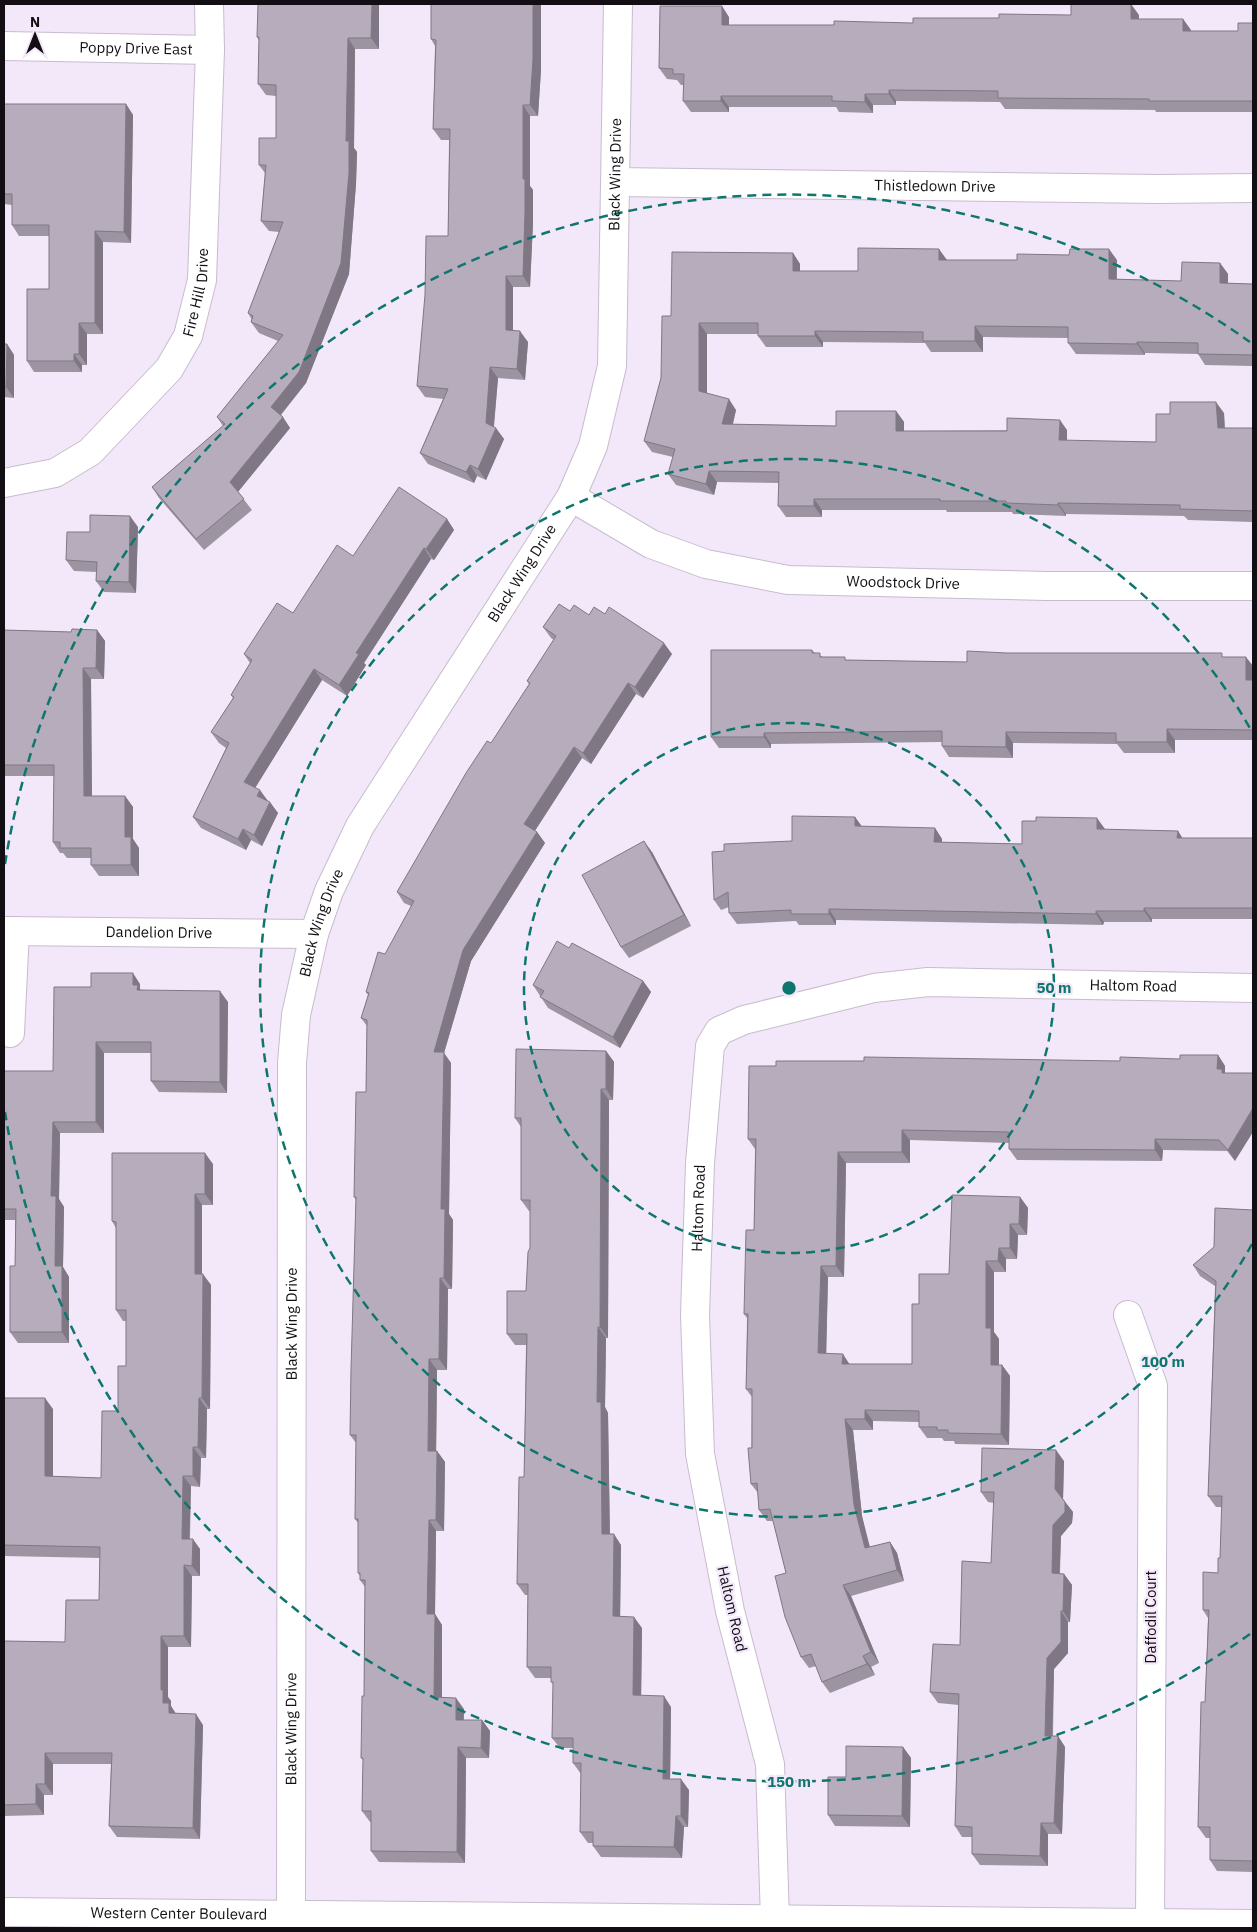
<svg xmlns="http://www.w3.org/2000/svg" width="1257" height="1932" viewBox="0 0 1257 1932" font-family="'IBM Plex Sans',sans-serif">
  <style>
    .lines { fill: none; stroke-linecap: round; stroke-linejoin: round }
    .minor-casing { stroke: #c7bccc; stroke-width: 30 }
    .major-casing { stroke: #c7bccc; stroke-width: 30 }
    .minor { stroke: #fff; stroke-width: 28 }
    .major { stroke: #fff; stroke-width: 28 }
    .wall { fill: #9d94a2 }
    .shaded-wall { fill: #7f7884 }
    .building { fill: #b6acbc; stroke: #7f7884 }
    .ring { fill: none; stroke: #0f766e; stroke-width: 2.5; stroke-dasharray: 9 6 }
    .labels { text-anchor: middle; stroke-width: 4.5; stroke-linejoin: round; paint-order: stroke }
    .street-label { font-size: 15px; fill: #120e14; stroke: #f3e8f9 }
    .centre { fill: #0f766e; stroke: #f3e8f9; stroke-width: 2.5 }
    .ring-label { font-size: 15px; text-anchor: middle; font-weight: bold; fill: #0f766e; stroke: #f3e8f9; stroke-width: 4.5; stroke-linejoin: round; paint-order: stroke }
  </style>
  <rect width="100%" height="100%" fill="#f3e8f9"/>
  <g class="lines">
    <defs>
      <g id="minor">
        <path id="s1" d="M 4,46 L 210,50"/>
        <path id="s2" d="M 616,182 L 1158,189 L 1253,188"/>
        <path id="s3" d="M 4,483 L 55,473 L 90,452 L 169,369 L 188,336 L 202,280 L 210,50 L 209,4"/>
        <path id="s4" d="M 571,497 L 651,544 L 706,564 L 788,580 L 1047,586 L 1253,586"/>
        <path id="s5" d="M 4,931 L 314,934"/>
        <path d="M 10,1033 L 15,931"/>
        <path d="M 1128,1315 L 1153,1386 L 1150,1923"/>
        <path id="s6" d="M 291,1915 L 292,1063 L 296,1015 L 314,934 L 329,891 L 360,826 L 571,497 L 593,446 L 612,366 L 618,4"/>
        <path id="s7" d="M 775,1920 L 770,1764 L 730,1611 L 700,1454 L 695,1315 L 700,1163 L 710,1046 L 719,1031 L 744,1020 L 874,988 L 928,982 L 1253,988"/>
      </g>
      <g id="major">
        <path id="s8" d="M 4,1912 L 1253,1924"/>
      </g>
    </defs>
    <use href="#minor" class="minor-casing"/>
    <use href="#major" class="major-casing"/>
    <use href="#minor" class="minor"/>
    <use href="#major" class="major"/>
  </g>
  <path class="wall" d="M 379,4 L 379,49 L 355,49 L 354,148 L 357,152 L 356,184 L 349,274 L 306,383 L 281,415 L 290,428 L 238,492 L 252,510 L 204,550 L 159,498 L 152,487 L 223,426 L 217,417 L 278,341 L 259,333 L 251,322 L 252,320 L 248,313 L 279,232 L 269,231 L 261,221 L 265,173 L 259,165 L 276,138 L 276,96 L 266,95 L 258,84 L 259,41 L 257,37 Z
    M 431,4 L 541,70 L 538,116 L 530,116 L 530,186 L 533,190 L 533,223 L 530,287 L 513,287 L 513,330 L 528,342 L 525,380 L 498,378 L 494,427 L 504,439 L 486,480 L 477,476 L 474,483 L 428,464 L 420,453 L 443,399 L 425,397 L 417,386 L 448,236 L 449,140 L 441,140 L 433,129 L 435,46 L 431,39 Z
    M 1139,15 L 1139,19 L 1183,19 L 1191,31 L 1238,31 L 1253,23 L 1253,112 L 1156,112 L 1155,110 L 1005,109 L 1000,102 L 896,101 L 896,105 L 873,105 L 873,113 L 839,112 L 836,107 L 729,107 L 729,112 L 691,112 L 683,101 L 683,85 L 681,85 L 677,80 L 667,79 L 659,68 L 729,17 L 729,25 L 834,25 L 913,23 L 999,18 Z
    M 4,104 L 126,104 L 133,115 L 131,243 L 103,242 L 103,334 L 87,334 L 87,365 L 82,365 L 82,372 L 34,372 L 27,361 L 49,289 L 49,236 L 19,236 L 12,225 L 12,205 L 4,204 Z
    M 793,253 L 800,264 L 800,271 L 858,271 L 947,260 L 1117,260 L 1117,279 L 1181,281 L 1220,263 L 1228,274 L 1228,283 L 1253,284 L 1253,366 L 1205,365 L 1198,354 L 1145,353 L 1145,355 L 1076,354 L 1068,343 L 1068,338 L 983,337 L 983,352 L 931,352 L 925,343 L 823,342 L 823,347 L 766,347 L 758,336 L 758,334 L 707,334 L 707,393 L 736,410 L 733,424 L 836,426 L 896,411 L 904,422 L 904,431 L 1067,430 L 1067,441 L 1156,442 L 1224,413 L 1225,428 L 1253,428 L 1253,522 L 1188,520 L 1184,516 L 1066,514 L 1066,516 L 1013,514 L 1012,512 L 947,512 L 946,510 L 822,510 L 822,517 L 786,517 L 778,506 L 779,483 L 717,482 L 714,495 L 676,485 L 668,474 L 673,457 L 652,452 L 644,441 L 661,378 L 671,316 Z
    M 4,344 L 7,344 L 14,355 L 14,398 L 4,397 Z
    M 447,519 L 454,530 L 434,560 L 431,559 L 364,663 L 366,665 L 347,696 L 322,680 L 255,788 L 268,801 L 278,813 L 262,846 L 251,840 L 246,850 L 201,828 L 193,817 L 226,748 L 219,743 L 211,732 L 233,698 L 231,695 L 250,663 L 244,654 L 293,613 L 353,556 Z
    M 138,527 L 136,593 L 104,592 L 96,581 L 97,572 L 74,571 L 66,560 L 90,532 Z
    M 570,611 L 589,615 L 672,654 L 643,698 L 636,694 L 591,764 L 582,758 L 535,831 L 537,832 L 545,843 L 471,961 L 444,1053 L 451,1063 L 449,1214 L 453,1220 L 452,1289 L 448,1289 L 447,1370 L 437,1370 L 436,1451 L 437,1451 L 445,1462 L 444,1531 L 436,1531 L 435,1614 L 442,1625 L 442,1697 L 464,1709 L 464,1720 L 482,1720 L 490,1731 L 489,1758 L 466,1758 L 465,1863 L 379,1862 L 371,1851 L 371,1822 L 370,1822 L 362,1811 L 363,1760 L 361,1758 L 364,1696 L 365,1587 L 360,1580 L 360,1576 L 358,1573 L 358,1523 L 355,1519 L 356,1443 L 350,1435 L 356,1200 L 354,1197 L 366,1092 L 367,1026 L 361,1018 L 368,995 L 366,992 L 411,906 L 404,903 L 397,892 L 529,684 L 527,681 L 554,640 L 551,638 L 543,627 Z
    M 4,630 L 71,632 L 97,630 L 105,641 L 104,679 L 91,679 L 92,796 L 125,796 L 133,807 L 133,839 L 139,848 L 139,876 L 99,876 L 91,865 L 91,858 L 67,858 L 63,853 L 60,853 L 53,842 L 54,776 L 4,776 Z
    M 812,650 L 815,653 L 823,657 L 847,660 L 967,662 L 1007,653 L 1225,657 L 1253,666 L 1253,740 L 1175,740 L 1175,753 L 1124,753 L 1117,744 L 1013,743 L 1013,758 L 949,757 L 942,746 L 942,742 L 771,744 L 771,748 L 719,748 L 711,737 Z
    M 855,817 L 862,827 L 935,828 L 942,839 L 942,842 L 1022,844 L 1105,830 L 1178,831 L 1182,838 L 1253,838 L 1253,919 L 1152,919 L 1152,922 L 1104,922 L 1103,925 L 836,920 L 836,925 L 799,925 L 796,921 L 737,924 L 729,913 L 729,907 L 721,910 L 714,900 L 724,851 L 792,841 Z
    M 652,852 L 691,926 L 629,958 L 621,947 Z
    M 569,948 L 643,981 L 651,992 L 620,1048 L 548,1008 L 533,985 Z
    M 140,984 L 140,989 L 141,990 L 228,1002 L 227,1093 L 159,1092 L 151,1081 L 151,1053 L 104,1053 L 104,1133 L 60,1133 L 59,1199 L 64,1207 L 63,1267 L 69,1277 L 69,1343 L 18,1343 L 10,1332 L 15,1266 L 15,1220 L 4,1220 L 4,1071 L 53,1071 L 91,987 Z
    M 606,1051 L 614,1062 L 613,1100 L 609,1100 L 608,1338 L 606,1338 L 605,1407 L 608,1413 L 610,1534 L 621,1545 L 620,1616 L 642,1628 L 641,1696 L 671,1707 L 670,1779 L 689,1790 L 688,1827 L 684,1827 L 682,1858 L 601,1857 L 593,1846 L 593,1843 L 588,1843 L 580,1832 L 581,1774 L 573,1763 L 573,1748 L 560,1748 L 552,1738 L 553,1684 L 551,1682 L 551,1678 L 535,1678 L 527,1667 L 528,1595 L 525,1595 L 517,1584 L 524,1477 L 526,1345 L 515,1345 L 507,1334 L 526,1291 L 530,1248 L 530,1211 L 529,1211 L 521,1200 L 521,1127 L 515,1118 Z
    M 1218,1055 L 1225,1066 L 1225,1073 L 1235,1161 L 1227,1151 L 1163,1150 L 1162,1161 L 1017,1160 L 1009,1149 L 1009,1143 L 910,1140 L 910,1163 L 846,1163 L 844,1277 L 828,1277 L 826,1353 L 850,1364 L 912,1364 L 919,1304 L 949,1274 L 1020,1197 L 1028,1208 L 1027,1235 L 1018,1235 L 1017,1259 L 1006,1259 L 1006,1272 L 994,1272 L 994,1332 L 999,1339 L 999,1365 L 1002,1365 L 1010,1376 L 1009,1445 L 955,1444 L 954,1441 L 944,1441 L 942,1438 L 927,1438 L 919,1427 L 919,1422 L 873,1421 L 873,1430 L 853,1430 L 862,1516 L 869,1547 L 890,1542 L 897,1553 L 904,1581 L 851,1596 L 879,1663 L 871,1667 L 875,1675 L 830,1693 L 822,1682 L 816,1666 L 809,1668 L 801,1657 L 786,1573 L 773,1521 L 767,1521 L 759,1510 L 758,1493 L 751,1484 L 752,1397 L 746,1389 L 747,1318 L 744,1314 L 754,1230 L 755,1149 L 748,1139 L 776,1066 L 1120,1061 L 1180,1059 Z
    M 213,1164 L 213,1205 L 202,1205 L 202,1274 L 211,1285 L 210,1409 L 207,1409 L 206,1458 L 201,1458 L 200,1487 L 191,1486 L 190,1539 L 200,1549 L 200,1576 L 192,1576 L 191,1647 L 168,1647 L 168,1697 L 171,1701 L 171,1706 L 176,1714 L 203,1725 L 200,1839 L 117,1837 L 109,1826 L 111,1764 L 53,1764 L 53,1795 L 44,1795 L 44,1815 L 4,1816 L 4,1641 L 65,1642 L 99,1600 L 100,1558 L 4,1556 L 4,1398 L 53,1409 L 53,1476 L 101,1478 L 118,1411 L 126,1366 L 126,1321 L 123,1321 L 116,1310 L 116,1228 L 112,1221 Z
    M 1253,1210 L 1253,1872 L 1217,1871 L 1210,1860 L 1210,1838 L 1206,1838 L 1198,1827 L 1205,1702 L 1208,1618 L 1203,1610 L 1218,1573 L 1220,1558 L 1222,1507 L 1216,1507 L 1208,1496 L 1215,1286 L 1200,1276 L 1193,1265 L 1214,1247 Z
    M 1064,1461 L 1063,1499 L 1073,1512 L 1072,1523 L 1061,1536 L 1060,1574 L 1064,1574 L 1072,1585 L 1070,1622 L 1068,1622 L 1068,1653 L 1054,1669 L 1053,1736 L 1058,1736 L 1065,1747 L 1062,1834 L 1048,1834 L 1048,1866 L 980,1865 L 972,1854 L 972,1837 L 962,1837 L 955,1826 L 959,1705 L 938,1703 L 930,1692 L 960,1645 L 991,1563 L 994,1503 L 988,1502 L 981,1492 Z
    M 903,1747 L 911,1758 L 910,1827 L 835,1826 L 828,1815 L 846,1777 Z"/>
  <path class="shaded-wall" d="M 372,4 L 379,4 L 379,49 L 371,38 Z
    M 533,4 L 541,4 L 541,70 L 538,116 L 530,105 Z
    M 1131,4 L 1139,15 L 1139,30 L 1131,19 Z
    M 722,6 L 729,17 L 729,36 L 722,25 Z
    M 1183,19 L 1191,30 L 1191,42 L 1183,31 Z
    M 348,38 L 355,49 L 354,148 L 357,152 L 356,184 L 349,274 L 306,383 L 278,418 L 271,407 Z
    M 889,90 L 896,101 L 896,105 L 889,94 Z
    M 865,94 L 873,105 L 873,113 L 865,102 Z
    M 721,96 L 729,107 L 729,112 L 721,101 Z
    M 126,104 L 133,115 L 131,243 L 124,232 Z
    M 523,105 L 530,116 L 530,186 L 533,190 L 533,223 L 530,287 L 523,276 Z
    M 95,231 L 103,242 L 103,334 L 95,323 Z
    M 939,249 L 947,260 L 939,260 Z
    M 1109,249 L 1117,260 L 1116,290 L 1109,279 Z
    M 793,253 L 800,264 L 800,282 L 793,271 Z
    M 1220,263 L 1228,274 L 1228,294 L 1220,283 Z
    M 506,276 L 513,287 L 513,341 L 506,330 Z
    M 79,323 L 87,334 L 87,365 L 79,354 Z
    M 699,323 L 707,334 L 707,402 L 699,391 Z
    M 975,326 L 983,337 L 983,352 L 975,341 Z
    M 520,331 L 528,342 L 525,380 L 517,369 Z
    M 815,331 L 823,342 L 823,347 L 815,336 Z
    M 1137,342 L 1145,353 L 1145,355 L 1137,344 Z
    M 7,344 L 14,355 L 14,398 L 6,387 Z
    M 74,354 L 82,365 L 82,372 L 74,361 Z
    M 490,367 L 498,378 L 493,434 L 486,423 Z
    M 729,399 L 736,410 L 730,435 L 722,424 Z
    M 1216,402 L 1224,413 L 1225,439 L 1218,428 Z
    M 896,411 L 904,422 L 904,442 L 896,431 Z
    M 283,417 L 290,428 L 237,493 L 230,482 Z
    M 1060,420 L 1067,430 L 1067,451 L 1059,440 Z
    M 496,428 L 504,439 L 486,480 L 478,469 Z
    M 470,465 L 477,476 L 474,483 L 466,472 Z
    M 709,471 L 717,482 L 714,495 L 706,484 Z
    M 814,499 L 822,510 L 822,517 L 814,506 Z
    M 1058,503 L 1066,514 L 1066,516 L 1058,505 Z
    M 130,516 L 138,527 L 136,593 L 129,582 Z
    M 447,519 L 454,530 L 434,560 L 426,549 Z
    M 424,548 L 431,559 L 364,663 L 366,665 L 347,696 L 339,685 L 356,653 Z
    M 97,630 L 105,641 L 104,679 L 96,668 Z
    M 664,643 L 672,654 L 643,698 L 635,687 Z
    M 1246,657 L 1253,666 L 1253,690 L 1246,680 Z
    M 83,668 L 91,679 L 92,806 L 84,796 Z
    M 314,669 L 322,680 L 252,793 L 244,782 Z
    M 628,683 L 636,694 L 591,764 L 583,753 Z
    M 1167,729 L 1175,740 L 1175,753 L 1167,742 Z
    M 1006,732 L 1013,743 L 1013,758 L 1006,747 Z
    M 764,733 L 771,744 L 771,748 L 764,737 Z
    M 574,747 L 582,758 L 532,835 L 524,824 Z
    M 260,790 L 268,801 L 257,796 Z
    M 125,796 L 133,807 L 133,839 L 139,848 L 139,876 L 131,865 L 125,837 Z
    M 270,802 L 278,813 L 262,846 L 254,835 Z
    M 855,817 L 863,828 L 855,826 Z
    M 1097,818 L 1105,829 L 1105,840 L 1097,829 Z
    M 935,828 L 942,839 L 942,853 L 934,842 Z
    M 243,829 L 251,840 L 246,850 L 238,839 Z
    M 1178,831 L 1185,842 L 1177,838 Z
    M 537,832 L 545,843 L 471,961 L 444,1053 L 451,1063 L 449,1214 L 453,1220 L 452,1289 L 444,1278 L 434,1052 L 463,950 Z
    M 644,841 L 652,852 L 691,926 L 684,915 Z
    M 1144,908 L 1152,919 L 1152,922 L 1144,911 Z
    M 829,909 L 836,920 L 836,925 L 829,914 Z
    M 1096,911 L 1104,922 L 1103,925 L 1096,914 Z
    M 133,973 L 140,984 L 140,989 L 145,996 L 145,1001 L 133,985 Z
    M 643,981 L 651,992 L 620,1048 L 613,1037 Z
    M 220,991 L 228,1002 L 227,1093 L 220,1082 Z
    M 96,1042 L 104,1053 L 104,1133 L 96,1122 Z
    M 606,1051 L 614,1062 L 613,1100 L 606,1089 Z
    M 1218,1055 L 1225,1066 L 1225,1074 L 1230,1084 L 1217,1069 Z
    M 601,1089 L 609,1100 L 608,1338 L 600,1327 Z
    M 1253,1108 L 1253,1132 L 1235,1161 L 1228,1150 Z
    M 53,1122 L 60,1133 L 59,1199 L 64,1207 L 63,1267 L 69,1277 L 69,1343 L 62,1332 L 55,1266 L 51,1196 Z
    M 902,1130 L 910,1140 L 910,1163 L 902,1152 Z
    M 1155,1139 L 1163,1150 L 1162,1161 L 1155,1150 Z
    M 838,1152 L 846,1163 L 844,1277 L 836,1266 Z
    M 205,1153 L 213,1164 L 213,1205 L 205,1194 Z
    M 195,1194 L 202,1205 L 202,1285 L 195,1274 Z
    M 1020,1197 L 1028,1208 L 1027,1235 L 1019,1224 Z
    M 1010,1224 L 1018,1235 L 1017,1259 L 1010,1248 Z
    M 999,1248 L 1006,1259 L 1006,1272 L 998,1261 Z
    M 986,1261 L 994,1272 L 994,1332 L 999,1339 L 999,1376 L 991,1365 L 986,1328 Z
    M 821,1266 L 828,1277 L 826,1364 L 818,1353 Z
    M 203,1274 L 211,1285 L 210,1409 L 202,1398 Z
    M 440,1278 L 448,1289 L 447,1370 L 439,1359 Z
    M 598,1327 L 606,1338 L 605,1407 L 608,1413 L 610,1545 L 602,1534 L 597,1402 Z
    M 843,1354 L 850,1365 L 842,1364 Z
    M 429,1359 L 437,1370 L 436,1462 L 428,1451 Z
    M 1002,1365 L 1010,1376 L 1009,1445 L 1001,1434 Z
    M 45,1398 L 53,1409 L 53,1487 L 45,1476 Z
    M 199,1398 L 207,1409 L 206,1458 L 198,1447 Z
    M 865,1410 L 873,1421 L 873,1430 L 865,1419 Z
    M 845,1419 L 853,1430 L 862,1516 L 873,1559 L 865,1548 L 854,1505 Z
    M 193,1447 L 201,1458 L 200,1487 L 193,1476 Z
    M 1056,1450 L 1064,1461 L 1063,1500 L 1055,1489 Z
    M 437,1451 L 445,1462 L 444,1531 L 436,1520 Z
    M 183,1476 L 191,1486 L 189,1549 L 182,1539 Z
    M 1065,1502 L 1073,1512 L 1072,1523 L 1061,1536 L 1059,1584 L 1052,1573 L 1053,1525 Z
    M 429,1520 L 436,1531 L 435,1614 L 442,1625 L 442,1708 L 434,1697 L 427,1614 Z
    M 614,1534 L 621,1545 L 620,1627 L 613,1616 Z
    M 193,1539 L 200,1549 L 200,1576 L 192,1566 Z
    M 890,1542 L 897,1553 L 904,1581 L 897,1570 Z
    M 184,1565 L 192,1576 L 191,1647 L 184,1636 Z
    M 1064,1574 L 1072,1585 L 1070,1622 L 1063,1611 Z
    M 843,1585 L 851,1596 L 879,1663 L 871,1652 Z
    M 1061,1611 L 1068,1622 L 1068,1653 L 1054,1669 L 1052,1747 L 1045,1736 L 1047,1658 Z
    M 634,1617 L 642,1628 L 641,1706 L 633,1695 Z
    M 161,1636 L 168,1647 L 168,1697 L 171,1701 L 171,1706 L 176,1714 L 169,1713 L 163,1703 L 161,1690 Z
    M 863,1656 L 871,1667 L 875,1675 L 867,1664 Z
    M 664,1696 L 671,1707 L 670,1789 L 663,1779 Z
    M 456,1698 L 464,1709 L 463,1731 L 456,1720 Z
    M 196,1714 L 203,1725 L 200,1839 L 193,1828 Z
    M 482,1720 L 490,1731 L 489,1758 L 481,1748 Z
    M 1058,1736 L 1065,1747 L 1062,1834 L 1054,1823 Z
    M 458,1747 L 466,1758 L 465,1863 L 457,1852 Z
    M 903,1747 L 911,1758 L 910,1827 L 902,1816 Z
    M 45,1753 L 53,1764 L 53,1795 L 45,1784 Z
    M 681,1779 L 689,1790 L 688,1827 L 681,1816 Z
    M 36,1784 L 44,1795 L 44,1815 L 36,1804 Z
    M 676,1816 L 684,1827 L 682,1858 L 674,1847 Z
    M 1041,1823 L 1048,1834 L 1048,1866 L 1040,1856 Z"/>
  <path class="building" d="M 258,4 L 372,4 L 371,38 L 348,38 L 346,141 L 349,141 L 349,173 L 341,263 L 299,372 L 271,407 L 283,417 L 230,482 L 244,499 L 196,539 L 152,487 L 225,424 L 217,417 L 283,335 L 251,322 L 253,316 L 248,313 L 283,222 L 261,221 L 266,165 L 259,165 L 259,138 L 276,138 L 276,85 L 258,84 L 259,37 L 257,37 Z
    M 431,4 L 533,4 L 533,59 L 530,105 L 523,105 L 523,179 L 525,179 L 525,212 L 523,276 L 506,276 L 506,330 L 520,331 L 517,369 L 490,367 L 486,423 L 496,428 L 478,469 L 470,465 L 466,472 L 420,453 L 448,389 L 417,386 L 425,295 L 426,236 L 448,236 L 450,129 L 433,129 L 436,40 L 431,39 Z
    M 1071,4 L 1131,4 L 1131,19 L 1183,19 L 1183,31 L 1238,31 L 1238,23 L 1253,23 L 1253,101 L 1149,101 L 1149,99 L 998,98 L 998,91 L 889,90 L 889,94 L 865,94 L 865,102 L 832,101 L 832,96 L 721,96 L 721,101 L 683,101 L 684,74 L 673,74 L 673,69 L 659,68 L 660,6 L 722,6 L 722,25 L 834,25 L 834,21 L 913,23 L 913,18 L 999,18 L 999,14 L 1071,15 Z
    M 4,104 L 126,104 L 124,232 L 95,231 L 95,323 L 79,323 L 79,354 L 74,354 L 74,361 L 27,361 L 27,289 L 49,289 L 49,225 L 12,225 L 12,194 L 4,194 Z
    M 858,248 L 939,249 L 939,260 L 1017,260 L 1017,254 L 1069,255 L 1070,249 L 1109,249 L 1109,279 L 1181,281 L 1182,262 L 1220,263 L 1220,283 L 1253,284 L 1253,355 L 1198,354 L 1198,343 L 1137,342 L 1137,344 L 1068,343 L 1068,327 L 975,326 L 975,341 L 923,341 L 923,332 L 815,331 L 815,336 L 758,336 L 758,323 L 699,323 L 699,391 L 729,399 L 722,424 L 836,426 L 836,411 L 896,411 L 896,431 L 1007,431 L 1007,418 L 1060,420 L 1059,440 L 1156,442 L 1156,414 L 1170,414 L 1170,402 L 1216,402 L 1218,428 L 1253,428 L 1253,511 L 1180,509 L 1180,505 L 1058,503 L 1058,505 L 1006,503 L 1006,501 L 940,501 L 940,499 L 814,499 L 814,506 L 778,506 L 779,472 L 709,471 L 706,484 L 668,474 L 675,449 L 644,441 L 661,378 L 662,316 L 671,316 L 672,252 L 793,253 L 793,271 L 858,271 Z
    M 4,344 L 7,344 L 6,387 L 4,387 Z
    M 399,487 L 447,519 L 426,549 L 424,548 L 356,653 L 359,654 L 339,685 L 314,669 L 244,782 L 260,790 L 257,796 L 270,802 L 254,835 L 243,829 L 238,839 L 193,817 L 229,743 L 211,732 L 234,697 L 231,695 L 252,660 L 244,654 L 277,603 L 293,613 L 337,545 L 353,556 Z
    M 90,515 L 130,516 L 129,582 L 96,581 L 97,562 L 66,560 L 67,532 L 90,532 Z
    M 559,604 L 570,611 L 574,605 L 589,615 L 594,607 L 605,614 L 609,607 L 664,643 L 635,687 L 628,683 L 583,753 L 574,747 L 524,824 L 537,832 L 463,950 L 434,1052 L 444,1052 L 441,1209 L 445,1209 L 444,1278 L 440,1278 L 439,1359 L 429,1359 L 428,1451 L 437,1451 L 436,1520 L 429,1520 L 427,1614 L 435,1614 L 434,1697 L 456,1698 L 456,1720 L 482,1720 L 481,1748 L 458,1747 L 457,1852 L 371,1851 L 371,1811 L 362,1811 L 363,1758 L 361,1758 L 362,1696 L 364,1696 L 365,1580 L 360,1580 L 360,1573 L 358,1573 L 358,1519 L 355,1519 L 356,1435 L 350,1435 L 351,1369 L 356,1197 L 354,1197 L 356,1092 L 366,1092 L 367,1020 L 361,1018 L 369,993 L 366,992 L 378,952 L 385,954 L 414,901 L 397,892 L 466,773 L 487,741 L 491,743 L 530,683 L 527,681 L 556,636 L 543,627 Z
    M 72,629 L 97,630 L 96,668 L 83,668 L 84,796 L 125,796 L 125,837 L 131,837 L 131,865 L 91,865 L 91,848 L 60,848 L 60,842 L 53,842 L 54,765 L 4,765 L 4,630 L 71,632 Z
    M 711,650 L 812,650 L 812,653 L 820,653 L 820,657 L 845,657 L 845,660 L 967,662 L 967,651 L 1007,653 L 1222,653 L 1222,657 L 1246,657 L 1246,680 L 1253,680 L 1253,730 L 1167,729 L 1167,742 L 1116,742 L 1116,733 L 1006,732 L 1006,747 L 942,746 L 942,731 L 764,733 L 764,737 L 711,737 Z
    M 792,816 L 855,817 L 855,826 L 935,828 L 934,842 L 1022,844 L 1022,821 L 1036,821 L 1036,817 L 1097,818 L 1097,829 L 1178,831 L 1177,838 L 1253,838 L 1253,908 L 1144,908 L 1144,911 L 1096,911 L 1096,914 L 829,909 L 829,914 L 791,914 L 791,910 L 729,913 L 728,892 L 714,900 L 712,852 L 724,851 L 724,844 L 792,841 Z
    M 644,841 L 684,915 L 621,947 L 582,875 Z
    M 557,941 L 569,948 L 572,943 L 643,981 L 613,1037 L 540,997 L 544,991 L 533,985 Z
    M 91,973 L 133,973 L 133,985 L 138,985 L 137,990 L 220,991 L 220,1082 L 151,1081 L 151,1042 L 96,1042 L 96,1122 L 53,1122 L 51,1196 L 56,1196 L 55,1266 L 62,1266 L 62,1332 L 10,1332 L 10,1266 L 15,1266 L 16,1209 L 4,1209 L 4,1071 L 53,1071 L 54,987 L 91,987 Z
    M 516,1049 L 606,1051 L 606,1089 L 601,1089 L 600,1327 L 598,1327 L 597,1402 L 601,1402 L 602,1534 L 614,1534 L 613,1616 L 634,1617 L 633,1695 L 664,1696 L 663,1779 L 681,1779 L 681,1816 L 676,1816 L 674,1847 L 593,1846 L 593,1832 L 580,1832 L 581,1763 L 573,1763 L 573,1738 L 552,1738 L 553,1682 L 551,1682 L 551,1667 L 527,1667 L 528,1584 L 517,1584 L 519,1477 L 524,1477 L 527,1334 L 507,1334 L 507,1291 L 526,1291 L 528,1252 L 530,1248 L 530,1200 L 521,1200 L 521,1118 L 515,1118 Z
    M 1180,1055 L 1218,1055 L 1217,1069 L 1222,1069 L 1222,1073 L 1253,1073 L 1253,1108 L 1228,1150 L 1219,1140 L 1155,1139 L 1155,1150 L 1009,1149 L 1009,1132 L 902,1130 L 902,1152 L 838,1152 L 836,1266 L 821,1266 L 818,1353 L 843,1354 L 842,1364 L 912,1364 L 912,1304 L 919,1304 L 919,1274 L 949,1274 L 952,1195 L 1020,1197 L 1019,1224 L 1010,1224 L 1010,1248 L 999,1248 L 998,1261 L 986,1261 L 986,1328 L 991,1328 L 991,1365 L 1002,1365 L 1001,1434 L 948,1433 L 948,1430 L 937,1430 L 937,1427 L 919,1427 L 919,1411 L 865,1410 L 865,1419 L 845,1419 L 854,1505 L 865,1548 L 890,1542 L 897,1570 L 843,1585 L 871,1652 L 863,1656 L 867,1664 L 822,1682 L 811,1654 L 801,1657 L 785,1617 L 775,1576 L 786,1573 L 770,1509 L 759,1510 L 757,1483 L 751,1484 L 748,1448 L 752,1448 L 752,1389 L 746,1389 L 748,1314 L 744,1314 L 746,1230 L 754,1230 L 756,1139 L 748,1139 L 749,1066 L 776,1066 L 776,1061 L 864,1061 L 864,1057 L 1120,1061 L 1120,1057 L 1180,1059 Z
    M 112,1153 L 205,1153 L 205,1194 L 195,1194 L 195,1274 L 203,1274 L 202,1398 L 199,1398 L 198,1447 L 193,1447 L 193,1476 L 183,1476 L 182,1539 L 193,1539 L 192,1566 L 184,1565 L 184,1636 L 161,1636 L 161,1690 L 163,1690 L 163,1703 L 169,1703 L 169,1713 L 196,1714 L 193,1828 L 109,1826 L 112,1753 L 45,1753 L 45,1784 L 36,1784 L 36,1804 L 4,1805 L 4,1641 L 65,1642 L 66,1600 L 99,1600 L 100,1547 L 4,1545 L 4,1398 L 45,1398 L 45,1476 L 101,1478 L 102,1411 L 118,1411 L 118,1366 L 126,1366 L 126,1310 L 116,1310 L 116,1222 L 112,1221 Z
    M 1215,1208 L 1253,1210 L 1253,1861 L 1210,1860 L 1210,1827 L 1198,1827 L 1201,1702 L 1205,1702 L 1209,1610 L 1203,1610 L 1203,1572 L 1218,1573 L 1218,1558 L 1220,1558 L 1222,1496 L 1208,1496 L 1216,1281 L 1193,1265 L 1214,1247 Z
    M 982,1448 L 1056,1450 L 1055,1489 L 1065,1502 L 1065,1512 L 1053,1525 L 1052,1573 L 1064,1574 L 1063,1611 L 1061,1611 L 1061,1642 L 1047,1658 L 1045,1736 L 1058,1736 L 1054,1823 L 1041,1823 L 1040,1856 L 972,1854 L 972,1827 L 955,1826 L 959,1694 L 930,1692 L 933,1644 L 960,1645 L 962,1561 L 991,1563 L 994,1492 L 981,1492 Z
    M 846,1746 L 903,1747 L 902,1816 L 828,1815 L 828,1777 L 846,1777 Z"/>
  <g class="ring">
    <circle cx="789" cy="988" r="265"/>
    <path d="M1252 1244A529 529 0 1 1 1252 732"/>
    <path d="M1250 1634A794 794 0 0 1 5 1112M5 864A794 794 0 0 1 1250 342"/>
  </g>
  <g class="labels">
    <g class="street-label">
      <text dy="5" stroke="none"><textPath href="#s1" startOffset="132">Poppy Drive East</textPath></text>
      <text dy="5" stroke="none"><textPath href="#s6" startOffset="1821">Black Wing Drive</textPath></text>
      <text dy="5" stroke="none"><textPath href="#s2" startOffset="319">Thistledown Drive</textPath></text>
      <text dy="5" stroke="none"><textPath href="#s3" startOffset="290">Fire Hill Drive</textPath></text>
      <text dy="5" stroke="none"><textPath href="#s6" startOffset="1401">Black Wing Drive</textPath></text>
      <text dy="5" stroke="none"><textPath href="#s4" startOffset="350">Woodstock Drive</textPath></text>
      <text dy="5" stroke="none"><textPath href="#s6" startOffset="996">Black Wing Drive</textPath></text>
      <text dy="5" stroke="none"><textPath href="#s5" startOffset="155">Dandelion Drive</textPath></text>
      <text dy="5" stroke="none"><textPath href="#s7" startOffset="1321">Haltom Road</textPath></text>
      <text dy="5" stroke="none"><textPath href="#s7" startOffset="720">Haltom Road</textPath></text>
      <text dy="5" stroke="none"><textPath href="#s6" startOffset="591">Black Wing Drive</textPath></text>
      <text transform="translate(732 1609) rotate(77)" y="5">Haltom Road</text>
      <text transform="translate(1151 1617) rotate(-90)" y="5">Daffodil Court</text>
      <text dy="5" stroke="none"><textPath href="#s6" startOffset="186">Black Wing Drive</textPath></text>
      <text dy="5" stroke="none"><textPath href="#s8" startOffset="175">Western Center Boulevard</textPath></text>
    </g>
  </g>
  <circle cx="789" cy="988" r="8" class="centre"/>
  <g class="ring-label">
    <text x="1054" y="993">50 m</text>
    <text x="1163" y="1367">100 m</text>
    <text x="789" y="1787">150 m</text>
  </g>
  <rect width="1257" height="1932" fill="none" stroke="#120e14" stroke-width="10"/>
  <g transform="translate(35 35)" stroke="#f3e8f9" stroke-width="4" paint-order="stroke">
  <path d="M0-4L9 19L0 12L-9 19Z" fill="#120e14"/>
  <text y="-8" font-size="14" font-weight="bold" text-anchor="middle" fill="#120e14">N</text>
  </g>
</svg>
